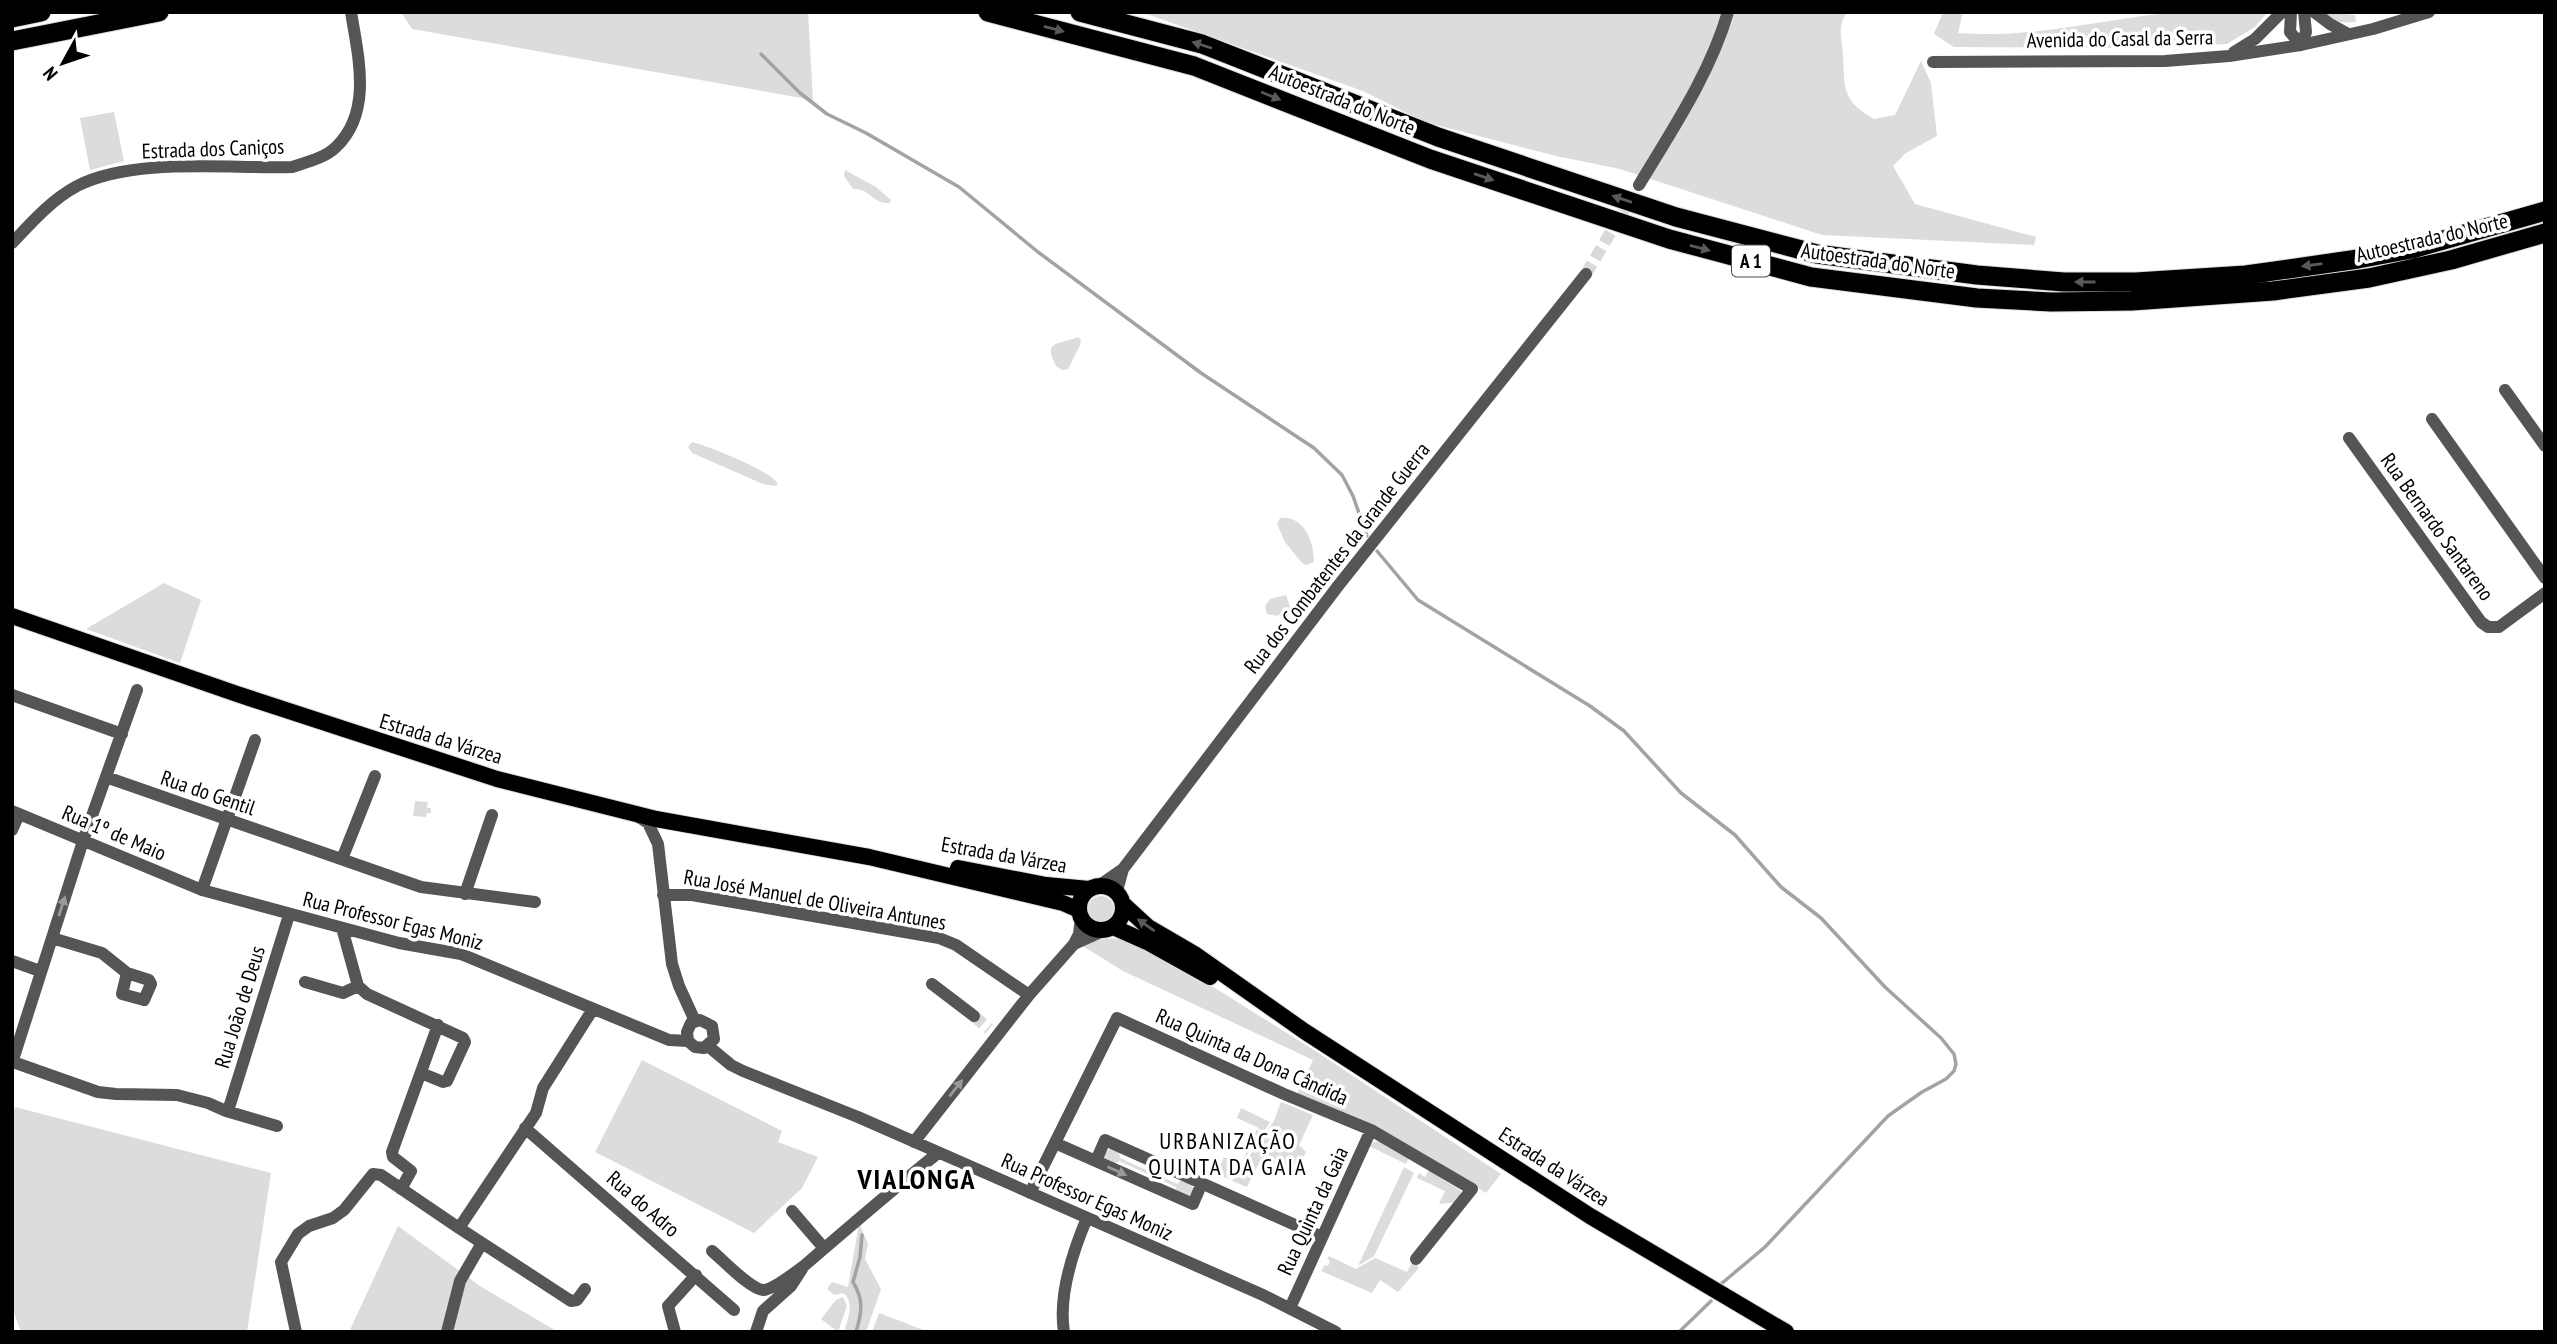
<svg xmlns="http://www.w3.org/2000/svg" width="2557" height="1344" viewBox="0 0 2557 1344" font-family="'PT Sans Narrow',sans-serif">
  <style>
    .green { fill: #dcdcdc }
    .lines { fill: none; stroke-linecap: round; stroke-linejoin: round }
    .stream { stroke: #a3a3a3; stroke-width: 3.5 }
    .minor-tunnel { stroke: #d9d9d9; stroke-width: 12; stroke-dasharray: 12 6; stroke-linecap: butt }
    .major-casing { stroke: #dbdbdb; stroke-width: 18 }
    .highway-casing { stroke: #dbdbdb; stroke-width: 21 }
    .minor { stroke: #555; stroke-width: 12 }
    .major { stroke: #000; stroke-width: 16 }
    .highway { stroke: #000; stroke-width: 19 }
    .oneway { fill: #595959 }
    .oneway2 { fill: #999 }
    .labels { text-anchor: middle; stroke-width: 7; stroke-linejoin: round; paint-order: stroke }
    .shield { fill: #fff; stroke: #4c4c4c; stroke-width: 2 }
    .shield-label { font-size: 19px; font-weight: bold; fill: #000 }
    .street-label { font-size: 21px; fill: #000; stroke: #fff }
    .neighbourhood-label { font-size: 23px; letter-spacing: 2px; fill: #000; stroke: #fff }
    .district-label { font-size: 28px; font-weight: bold; letter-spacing: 2px; fill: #000; stroke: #fff }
  </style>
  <rect width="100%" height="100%" fill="#fff"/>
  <path class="green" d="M 401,12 L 808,12 L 813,100 L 412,29 Z
    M 1141,12 L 1847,12 C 1837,27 1842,38 1843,55 C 1845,88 1841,100 1874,119 L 1895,115 L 1921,61 L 1931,83 L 1937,136 L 1906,153 L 1893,166 L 1915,204 L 2036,237 L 2034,245 L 1822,235 L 1620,169 L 1556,156 L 1425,122 L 1363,91 Z
    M 1943,12 L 1963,12 L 1958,33 C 2031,39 2104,19 2177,12 C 2206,10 2238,12 2268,12 L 2255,27 L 2227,44 L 2152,48 L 1954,47 L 1934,34 Z
    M 2322,12 L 2355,15 L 2356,22 C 2342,23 2332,23 2322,12 Z
    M 114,112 L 124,161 L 90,170 L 80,118 Z
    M 845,170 L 876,187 L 891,200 L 890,203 C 871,204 872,189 853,189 L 844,176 Z
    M 1078,337 L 1081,340 L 1080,345 L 1068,369 L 1063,370 L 1057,367 C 1041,340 1059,345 1078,337 Z
    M 692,442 C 708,446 772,471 778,484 L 775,486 L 763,484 L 692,453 L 688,447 Z
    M 1280,518 C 1304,515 1314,542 1314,562 L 1306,565 L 1302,563 L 1285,542 L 1277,524 Z
    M 164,583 L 201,600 L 180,663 L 86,629 Z
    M 1286,595 L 1290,607 L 1277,616 L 1267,614 L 1265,606 L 1270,599 Z
    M 415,801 L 428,802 L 427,808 L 431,808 L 431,813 L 427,813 L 426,817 L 413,816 Z
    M1088 909a13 13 0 1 1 26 0a13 13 0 1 1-26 0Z
    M 1100,938 L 1121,939 L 1191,973 L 1317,1052 L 1501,1174 L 1486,1193 L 1443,1166 L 1296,1096 L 1313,1060 L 1123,971 L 1081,945 Z
    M 642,1060 L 782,1131 L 778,1142 L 818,1157 L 802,1188 L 754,1233 L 595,1152 Z
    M 1281,1102 L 1313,1115 L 1299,1145 L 1306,1152 L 1295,1175 L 1291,1177 L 1259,1163 L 1247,1187 L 1232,1181 L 1274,1121 Z
    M 15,1107 L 271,1173 L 247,1332 L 21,1332 L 12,1307 L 12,1122 Z
    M 1241,1108 L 1270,1122 L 1263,1133 L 1257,1127 L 1237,1118 Z
    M 1257,1129 L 1261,1135 L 1230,1179 L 1217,1175 L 1224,1157 L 1241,1164 Z
    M 1379,1141 L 1409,1158 L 1406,1164 L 1369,1146 L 1374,1142 Z
    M 1111,1148 L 1119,1151 L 1120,1158 L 1177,1184 L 1183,1179 C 1194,1184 1196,1189 1188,1197 L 1177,1195 L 1176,1187 L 1119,1161 L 1112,1167 L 1105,1164 L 1103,1154 Z
    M 1404,1167 L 1414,1173 L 1374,1256 L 1358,1266 Z
    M 1429,1170 L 1461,1191 L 1458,1202 L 1439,1204 L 1445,1191 L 1417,1178 L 1419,1173 L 1425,1177 Z
    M 859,1223 L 868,1244 L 865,1259 L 881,1289 L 866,1332 L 844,1332 C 848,1319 855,1302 843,1293 L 834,1295 L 827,1289 L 832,1282 L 848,1287 Z
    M 398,1226 L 480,1286 L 558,1332 L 349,1332 Z
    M 1329,1256 L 1356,1269 L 1375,1258 L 1407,1272 L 1413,1260 L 1419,1268 L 1398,1292 L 1380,1280 L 1372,1293 L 1321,1271 L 1325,1265 L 1328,1266 L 1330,1261 L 1327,1259 Z
    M 843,1297 L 847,1306 L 838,1332 L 821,1319 L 836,1300 Z
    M 879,1313 L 929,1332 L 872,1332 Z"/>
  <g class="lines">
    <path class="stream" d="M 761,54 L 800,93 L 827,114 L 866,133 L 959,187 L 1038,252 L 1201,373 L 1314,448 L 1342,475 L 1353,496 L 1367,536
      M 1377,551 L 1418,600 L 1590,706 L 1624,731 L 1681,793 L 1735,835 L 1781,887 L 1821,918 L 1885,987 L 1941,1038 L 1954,1054 L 1956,1064 L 1954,1071 L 1946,1079 L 1922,1092 L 1888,1116 L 1765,1247 L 1721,1284
      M 856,1332 C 862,1312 864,1300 853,1282 L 860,1257 L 862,1235
      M 1679,1332 L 1711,1301"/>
    <path class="minor-tunnel" d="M 1586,274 L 1632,196
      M 974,1016 L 989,1029"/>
    <defs>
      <path id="major" d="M 12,616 L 237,694 L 497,779 L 656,819 L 869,857 L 1063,903 L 1079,910
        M 958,868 L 1046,885 L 1089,889
        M1079 908a22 22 0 1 1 44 0a22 22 0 1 1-44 0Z
        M 1123,904 L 1148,927 L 1196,955 L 1304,1031 L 1590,1216 L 1786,1332
        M 1113,927 L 1149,943 L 1210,977"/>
      <path id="highway" d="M 988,12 L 1194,66 L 1430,159 L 1669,239 L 1811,277 L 1977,298 L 2051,302 L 2132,301 L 2273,291 L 2369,278 L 2451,260 L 2545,233
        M 1080,12 L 1202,44 L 1438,137 L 1676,217 L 1817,254 L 1977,275 L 2064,282 L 2136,282 L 2246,275 L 2358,259 L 2412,249 L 2545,211
        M 12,18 L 41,12
        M 12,41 L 159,12"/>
    </defs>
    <use href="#major" class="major-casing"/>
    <use href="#highway" class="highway-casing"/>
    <path class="minor" d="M 2291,12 L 2290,32 L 2301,45
      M 2314,12 L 2330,24 L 2348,34
      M 2301,45 L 2306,32 L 2304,12
      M 2234,52 L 2255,39 L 2282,12
      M 1933,62 L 2165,61 L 2229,56 L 2301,45 L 2373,29 L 2429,12
      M 1639,185 C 1672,130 1710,74 1728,12
      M 12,243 C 32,222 51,200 77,186 C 134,157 228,169 292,167 C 307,162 325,158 336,147 C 373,112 358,56 351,12
      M 2505,390 L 2545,446
      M 2432,419 L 2545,578
      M 2349,438 L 2481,622 L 2488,627 L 2499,627 L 2545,593
      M 12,695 L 122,734
      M 106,777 L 421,887 L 535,902
      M 12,811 L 202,890 L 399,943 L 461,954 L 669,1040 L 688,1041 L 695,1047 L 704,1048 L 714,1039 L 712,1026 L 700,1020 L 691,1023 L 687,1032 L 688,1041
      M 639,817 L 648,823 L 658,844 L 672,964 L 679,986 L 695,1021
      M 12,830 L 19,814
      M 342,859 L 375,776
      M 1100,885 L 1123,869 L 1338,586 L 1586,274
      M 202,890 L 255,740
      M 1117,891 L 1123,869
      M 465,894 L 492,815
      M 663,895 L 692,895 L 939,938 L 956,945 L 1029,995
      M 342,928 L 358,986 L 367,994 L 463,1038 L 465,1042 L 447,1081 L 443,1082 L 421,1073
      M 52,938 L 102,953 L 127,973 L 149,980 L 151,984 L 144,1000 L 122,994 L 127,973
      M 1074,944 L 1079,934 L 1081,917
      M 12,961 L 40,971
      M 305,982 L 343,993 L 358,986
      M 932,984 L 974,1016
      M 708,1046 L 731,1065 L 743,1071 L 858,1117 L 1263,1295 L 1336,1332
      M 13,1062 L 98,1092 L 116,1094 L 177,1095 L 208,1103 L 226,1111 L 277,1126
      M 12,1063 L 83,841 L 137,690
      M 228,1111 L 289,915
      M 525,1128 L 734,1310
      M 914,1142 L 1029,995 L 1074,944 L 1105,930
      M 1055,1143 L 1193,1204 L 1202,1183
      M 1096,1161 L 1105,1140 L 1322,1237
      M 401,1189 L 411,1171 L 393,1157 L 392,1152 L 438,1025
      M 1030,1193 L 1117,1018 L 1284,1094 L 1371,1130 L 1472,1189 L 1416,1259
      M 792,1211 L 823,1247
      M 482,1243 L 571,1301 L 577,1300 L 585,1289
      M 712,1251 C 723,1260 750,1289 763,1290 C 773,1290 797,1271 805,1265 C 849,1227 893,1189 938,1153
      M 1290,1308 L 1371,1130
      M 296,1332 L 281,1262 L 298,1234 L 309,1226 L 333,1218 L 344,1210 L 373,1174 L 381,1175 L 459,1228
      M 447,1332 L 460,1281 L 482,1243 L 459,1228 L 536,1113 L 543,1088 L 593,1009
      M 675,1332 L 668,1306 L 696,1275
      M 756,1332 L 763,1311 L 791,1286 L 802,1269
      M 1064,1332 C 1058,1295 1073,1251 1087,1218"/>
    <use href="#major" class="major"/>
    <use href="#highway" class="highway"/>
  </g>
  <defs><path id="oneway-solid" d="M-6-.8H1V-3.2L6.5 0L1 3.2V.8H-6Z" transform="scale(1.75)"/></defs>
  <g class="oneway">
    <use href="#oneway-solid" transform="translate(1054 29) rotate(15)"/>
    <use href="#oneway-solid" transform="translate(1202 45) rotate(-162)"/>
    <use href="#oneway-solid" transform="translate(1271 96) rotate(22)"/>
    <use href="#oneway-solid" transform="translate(1484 177) rotate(19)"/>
    <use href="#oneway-solid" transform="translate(1622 199) rotate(-161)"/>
    <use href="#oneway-solid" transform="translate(1700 248) rotate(15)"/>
    <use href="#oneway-solid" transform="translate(2312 265) rotate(172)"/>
    <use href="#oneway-solid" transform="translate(2085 282) rotate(180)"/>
    <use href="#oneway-solid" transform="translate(1146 925) rotate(-145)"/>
  </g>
  <g class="oneway2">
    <use href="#oneway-solid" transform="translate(62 906) rotate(-72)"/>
    <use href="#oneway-solid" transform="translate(956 1088) rotate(-52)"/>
    <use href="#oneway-solid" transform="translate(1117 1171) rotate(24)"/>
  </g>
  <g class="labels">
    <rect class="shield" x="1732" y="245.5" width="38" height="31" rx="5"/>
    <g class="shield-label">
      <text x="1751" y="268">A 1</text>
    </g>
    <g class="street-label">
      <text transform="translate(2120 39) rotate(-1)" y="7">Avenida do Casal da Serra</text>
      <text transform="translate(1342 100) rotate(22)" y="7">Autoestrada do Norte</text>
      <text transform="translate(213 149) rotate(-2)" y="7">Estrada dos Caniços</text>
      <text transform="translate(2432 238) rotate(-13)" y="7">Autoestrada do Norte</text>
      <text transform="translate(1878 261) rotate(8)" y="7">Autoestrada do Norte</text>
      <text transform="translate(2437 527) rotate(54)" y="7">Rua Bernardo Santareno</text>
      <text transform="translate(1337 558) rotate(-52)" y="7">Rua dos Combatentes da Grande Guerra</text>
      <text transform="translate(441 739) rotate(17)" y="7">Estrada da Várzea</text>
      <text transform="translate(208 793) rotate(19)" y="7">Rua do Gentil</text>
      <text transform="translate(114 833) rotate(23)" y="7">Rua 1º de Maio</text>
      <text transform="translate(1004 855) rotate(10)" y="7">Estrada da Várzea</text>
      <text transform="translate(815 900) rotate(10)" y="7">Rua José Manuel de Oliveira Antunes</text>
      <text transform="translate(393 921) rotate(14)" y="7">Rua Professor Egas Moniz</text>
      <text transform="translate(240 1007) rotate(-73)" y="7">Rua João de Deus</text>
      <text transform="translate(1252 1057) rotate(24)" y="7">Rua Quinta da Dona Cândida</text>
      <text transform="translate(1554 1167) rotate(33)" y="7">Estrada da Várzea</text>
      <text transform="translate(1087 1197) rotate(24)" y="7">Rua Professor Egas Moniz</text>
      <text transform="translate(643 1204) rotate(41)" y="7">Rua do Adro</text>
      <text transform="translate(1313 1211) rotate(-65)" y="7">Rua Quinta da Gaia</text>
    </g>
    <g class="neighbourhood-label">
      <text x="1228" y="1149">URBANIZAÇÃO<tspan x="1228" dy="26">QUINTA DA GAIA</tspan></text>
    </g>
    <g class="district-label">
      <text x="917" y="1189">VIALONGA</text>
    </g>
  </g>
  <rect width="2557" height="1344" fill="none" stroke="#000000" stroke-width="28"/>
  <g transform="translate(63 63) rotate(230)" stroke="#ffffff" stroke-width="5" paint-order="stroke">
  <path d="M0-5L12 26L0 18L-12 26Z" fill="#000000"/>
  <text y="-10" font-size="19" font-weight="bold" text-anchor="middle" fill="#000000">N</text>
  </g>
</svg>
